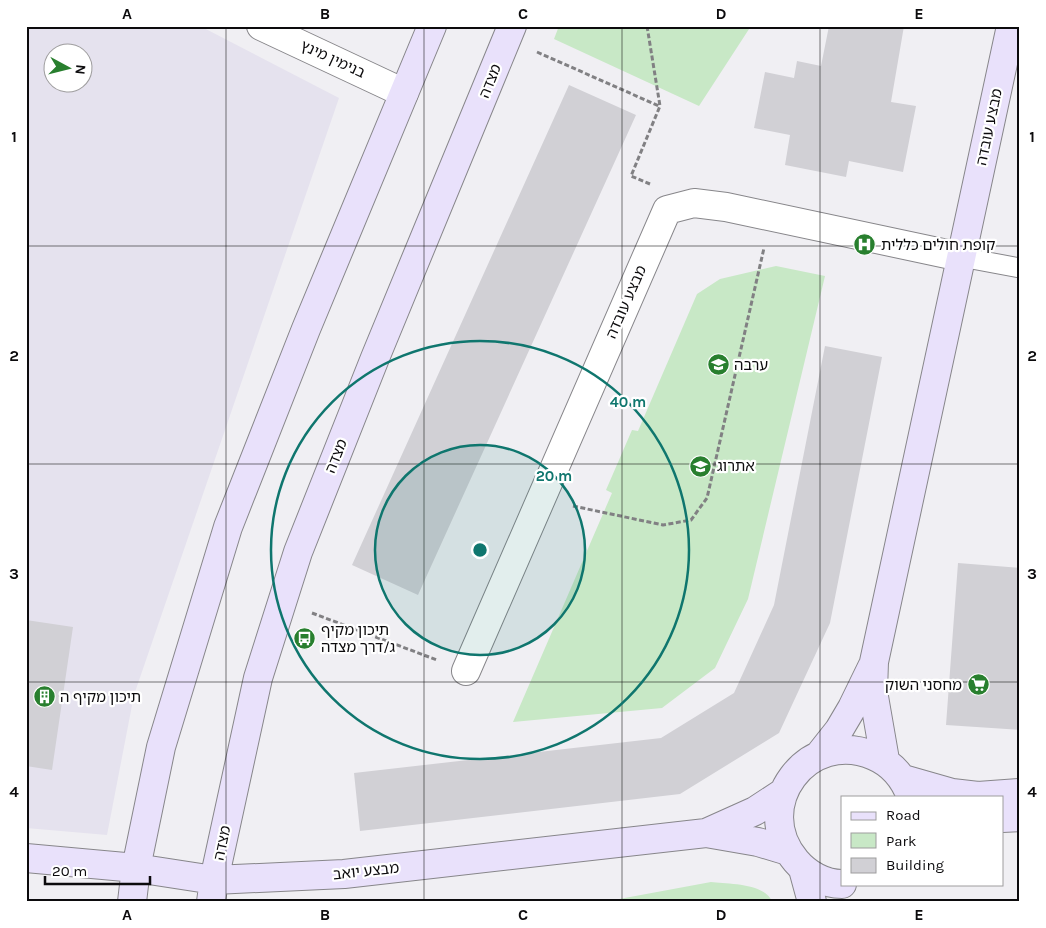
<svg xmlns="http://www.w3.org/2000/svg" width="1046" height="928" viewBox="0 0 1046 928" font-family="Karla,'Noto Sans Hebrew',sans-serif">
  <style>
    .built { fill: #e5e2ee; fill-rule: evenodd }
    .green { fill: #c8e8c6 }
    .building { fill: #d1d0d5 }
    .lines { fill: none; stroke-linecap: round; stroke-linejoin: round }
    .lane-casing { stroke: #87868a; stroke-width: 21 }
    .street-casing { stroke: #87868a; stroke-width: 30 }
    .secondary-casing { stroke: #87868a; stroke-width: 30 }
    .path { stroke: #818083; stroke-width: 3; stroke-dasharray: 5 2.5; stroke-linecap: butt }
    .lane { stroke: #fff; stroke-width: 19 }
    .street { stroke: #fff; stroke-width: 28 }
    .secondary { stroke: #e9e1fb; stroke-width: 28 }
    .grid { fill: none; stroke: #0c0b0d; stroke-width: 1; stroke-opacity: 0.55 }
    .ring { fill: none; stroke: #0f766e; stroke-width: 2.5 }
    .labels { text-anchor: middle; stroke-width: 4.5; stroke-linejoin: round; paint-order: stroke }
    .street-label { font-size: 15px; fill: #0c0b0d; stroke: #fff }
    .poi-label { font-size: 15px; fill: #0c0b0d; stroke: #fff; text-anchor: start }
    .centre { fill: #0f766e; stroke: #fff; stroke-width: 2.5 }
    .ring-label { font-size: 15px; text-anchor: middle; font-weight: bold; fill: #0f766e; stroke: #fff; stroke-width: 4.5; stroke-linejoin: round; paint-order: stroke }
    .neatline { fill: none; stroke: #0c0b0d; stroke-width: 2 }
    .grid-label { font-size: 16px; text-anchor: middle; font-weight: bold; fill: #0c0b0d }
  </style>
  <rect width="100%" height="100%" fill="#f0eff3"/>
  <path class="built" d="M 26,26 L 200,26 L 339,98 L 134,695 L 107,835 L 26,828 ZM 52,52 L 82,52 L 82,82 L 52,82 Z"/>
  <path class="green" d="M 559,26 L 751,26 L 699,106 L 554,39 Z
    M 776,266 L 825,276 L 748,599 L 715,668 L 662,708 L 513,722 L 612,493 L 606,490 L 632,430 L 638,431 L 697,294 L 720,279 Z
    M 711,882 C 727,884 766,883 772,902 L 603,902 Z"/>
  <path class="building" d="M 829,26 L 904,26 L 891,102 L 916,106 L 903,172 L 849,161 L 846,177 L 785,165 L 790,135 L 754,128 L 765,72 L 794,78 L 797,61 L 821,66 Z
    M 569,85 L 636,115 L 418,595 L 352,565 Z
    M 825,346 L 882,357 L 830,623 L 779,733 L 680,794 L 360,831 L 354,773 L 661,738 L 734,693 L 774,605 Z
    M 958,563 L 1020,568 L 1020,730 L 946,725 Z
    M 26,620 L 73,627 L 52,770 L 26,766 Z"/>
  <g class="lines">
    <defs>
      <path id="lane" d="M 961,257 L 1020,268"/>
      <path id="street" d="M 261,26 L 404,93
        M 466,671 L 667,210 L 694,203 L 726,207 L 961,257"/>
      <path id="secondary" d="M 820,754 L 839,730 L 852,708 L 872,667
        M 885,760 L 873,691 L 874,662 L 1011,26
        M 903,779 L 952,793 L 978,796 L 1020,793
        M 1002,818 L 1020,817
        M 706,833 L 755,811 L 784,792
        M 26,858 L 136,868 L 214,880 L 344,874 L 706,833 L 758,842 L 788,851
        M 803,869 L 812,902
        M 842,884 C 824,884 807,874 796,861 C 749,806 808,727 874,756 C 893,764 904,778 911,797
        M 132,902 L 136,868 L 161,747 L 228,527 L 306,329 L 432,26
        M 211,902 L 214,880 L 258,678 L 298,552 L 375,358 L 512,26"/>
    </defs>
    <use href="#lane" class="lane-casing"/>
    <use href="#street" class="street-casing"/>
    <use href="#secondary" class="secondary-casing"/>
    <path class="path" d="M 647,26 L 660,106 L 631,176 L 650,184
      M 537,52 L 659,106
      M 573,506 L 663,525 L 691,520 L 707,498 L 764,248
      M 312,613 L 437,660"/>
    <use href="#lane" class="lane"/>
    <use href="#street" class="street"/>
    <use href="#secondary" class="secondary"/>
  </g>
  <path class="grid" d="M 226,26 L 226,902M 424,26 L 424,902M 622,26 L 622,902M 820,26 L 820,902M 26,246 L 1020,246M 26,464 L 1020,464M 26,682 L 1020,682"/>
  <circle cx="480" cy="550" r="105" fill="#0f766e" fill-opacity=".12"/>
  <g class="ring">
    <circle cx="480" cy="550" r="105"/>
    <circle cx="480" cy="550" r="209"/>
  </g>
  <defs>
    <symbol id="hospital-disc" viewBox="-11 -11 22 22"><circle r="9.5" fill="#287f2e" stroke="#fff"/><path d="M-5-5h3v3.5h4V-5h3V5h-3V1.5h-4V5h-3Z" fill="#fff"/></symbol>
    <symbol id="school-disc" viewBox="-11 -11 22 22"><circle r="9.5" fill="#287f2e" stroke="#fff"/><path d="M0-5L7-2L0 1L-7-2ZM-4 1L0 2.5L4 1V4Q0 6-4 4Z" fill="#fff"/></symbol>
    <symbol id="bus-disc" viewBox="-11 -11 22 22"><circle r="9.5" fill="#287f2e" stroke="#fff"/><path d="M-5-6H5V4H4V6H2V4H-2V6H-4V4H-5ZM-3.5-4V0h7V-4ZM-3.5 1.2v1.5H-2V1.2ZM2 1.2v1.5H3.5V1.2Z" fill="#fff"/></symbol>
    <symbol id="supermarket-disc" viewBox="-11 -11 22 22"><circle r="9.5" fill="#287f2e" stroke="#fff"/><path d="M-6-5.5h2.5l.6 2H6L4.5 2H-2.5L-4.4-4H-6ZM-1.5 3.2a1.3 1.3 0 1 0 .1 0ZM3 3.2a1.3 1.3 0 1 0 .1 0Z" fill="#fff"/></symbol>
    <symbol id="building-disc" viewBox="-11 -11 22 22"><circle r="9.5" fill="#287f2e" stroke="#fff"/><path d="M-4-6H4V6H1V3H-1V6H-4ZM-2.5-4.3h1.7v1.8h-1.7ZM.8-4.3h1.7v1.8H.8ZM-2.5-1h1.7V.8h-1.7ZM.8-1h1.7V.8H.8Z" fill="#fff"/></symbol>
  </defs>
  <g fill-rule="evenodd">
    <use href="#hospital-disc" x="852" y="232" width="25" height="25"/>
    <use href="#school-disc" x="706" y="352" width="25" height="25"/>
    <use href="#school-disc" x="688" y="454" width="25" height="25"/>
    <use href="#bus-disc" x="292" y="626" width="25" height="25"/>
    <use href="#supermarket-disc" x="966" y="672" width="25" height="25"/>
    <use href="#building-disc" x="32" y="684" width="25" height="25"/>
  </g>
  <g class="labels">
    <g class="street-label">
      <text transform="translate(333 59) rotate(25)" y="5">בנימין מינץ</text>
      <text transform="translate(490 81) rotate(-68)" y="5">מצדה</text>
      <text transform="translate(989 127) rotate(-78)" y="5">מבצע עובדה</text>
      <text transform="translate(626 302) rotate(-66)" y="5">מבצע עובדה</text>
      <text transform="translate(336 456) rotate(-68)" y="5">מצדה</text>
      <text transform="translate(222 843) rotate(-78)" y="5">מצדה</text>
      <text transform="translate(366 871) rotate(-6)" y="5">מבצע יואב</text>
    </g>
    <g class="poi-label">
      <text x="881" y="250">קופת חולים כללית</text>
      <text x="734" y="370">ערבה</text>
      <text x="717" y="471">אתרוג</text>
      <text x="321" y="635">תיכון מקיף<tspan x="321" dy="17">ג/דרך מצדה</tspan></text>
      <text x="962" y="690" text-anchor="end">מחסני השוק</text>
      <text x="60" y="702">תיכון מקיף ה</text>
    </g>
  </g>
  <circle cx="480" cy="550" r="8" class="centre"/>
  <g class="ring-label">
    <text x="628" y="407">40 m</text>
    <text x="554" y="481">20 m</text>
  </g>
  <rect width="1046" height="928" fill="none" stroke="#ffffff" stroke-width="55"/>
  <rect x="841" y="796" width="162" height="90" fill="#ffffff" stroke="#9e9d9e"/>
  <rect x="851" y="812" width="25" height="8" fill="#e9e1fb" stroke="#9e9d9e"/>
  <text x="886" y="820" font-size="15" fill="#0c0b0d">Road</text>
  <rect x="851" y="833" width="25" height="15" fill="#c8e8c6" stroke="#9e9d9e"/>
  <text x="886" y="846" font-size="15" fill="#0c0b0d">Park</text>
  <rect x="851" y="858" width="25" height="15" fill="#d1d0d5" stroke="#9e9d9e"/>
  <text x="886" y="870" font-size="15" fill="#0c0b0d">Building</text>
  <g transform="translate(68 68) rotate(97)"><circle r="24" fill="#ffffff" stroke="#9e9d9e"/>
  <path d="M0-4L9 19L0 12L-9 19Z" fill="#287f2e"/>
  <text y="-8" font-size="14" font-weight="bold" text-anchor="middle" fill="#0c0b0d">N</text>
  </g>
  <path d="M45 876v8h105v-8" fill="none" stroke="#0c0b0d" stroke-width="2.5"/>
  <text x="52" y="876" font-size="15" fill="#0c0b0d" stroke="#ffffff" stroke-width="4" paint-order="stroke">20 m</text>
  <rect x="28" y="28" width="990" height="872" class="neatline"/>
  <g class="grid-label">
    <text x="127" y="19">A</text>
    <text x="325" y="19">B</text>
    <text x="523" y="19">C</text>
    <text x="721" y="19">D</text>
    <text x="919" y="19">E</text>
    <text x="14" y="142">1</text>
    <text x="1032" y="142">1</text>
    <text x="14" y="361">2</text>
    <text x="1032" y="361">2</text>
    <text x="14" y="579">3</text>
    <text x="1032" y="579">3</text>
    <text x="14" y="797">4</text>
    <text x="1032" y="797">4</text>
    <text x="127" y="920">A</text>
    <text x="325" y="920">B</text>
    <text x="523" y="920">C</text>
    <text x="721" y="920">D</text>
    <text x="919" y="920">E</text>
  </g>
</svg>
